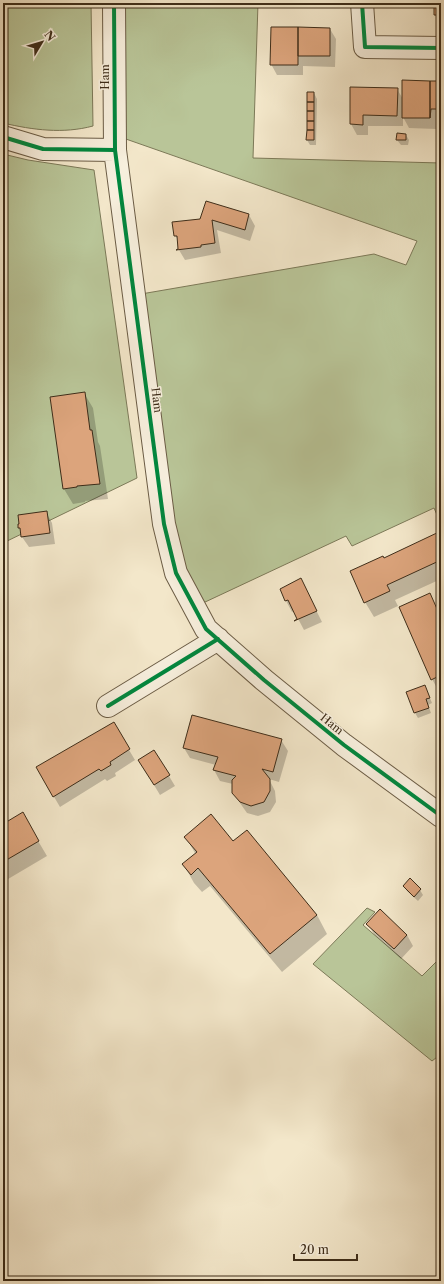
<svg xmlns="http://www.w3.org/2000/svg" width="444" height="1284" viewBox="0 0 444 1284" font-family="'Libre Caslon Text',serif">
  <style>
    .green { fill: #b9c598; stroke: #7c7958 }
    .shadow { fill: #0003 }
    .building { fill: #dca47c; stroke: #3e2d19 }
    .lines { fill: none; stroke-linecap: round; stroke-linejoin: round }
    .minor-casing { stroke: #6b5c45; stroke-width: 24 }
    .minor { stroke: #f7efdd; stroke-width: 22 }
    .cycleway-casing { stroke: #f7efdd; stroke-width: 6 }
    .cycleway { stroke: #00873e; stroke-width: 4 }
    .labels { text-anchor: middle; stroke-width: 3; stroke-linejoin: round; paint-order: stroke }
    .street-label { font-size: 11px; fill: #3e2d19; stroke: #f7efdd }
  </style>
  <rect width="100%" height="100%" fill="#f3e7ca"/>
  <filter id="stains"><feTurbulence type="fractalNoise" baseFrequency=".005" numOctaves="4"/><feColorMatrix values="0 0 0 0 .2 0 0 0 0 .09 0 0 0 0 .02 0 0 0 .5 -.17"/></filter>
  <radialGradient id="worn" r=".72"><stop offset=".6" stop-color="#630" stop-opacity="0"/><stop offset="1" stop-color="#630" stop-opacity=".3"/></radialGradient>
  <path class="green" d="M 3,3 L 91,3 L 93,126 C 63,134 33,130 3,123 Z
    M 121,3 L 258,3 L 253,158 L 441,163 L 441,524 L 434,508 L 352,546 L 346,536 L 203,603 L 188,577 L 179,551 L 166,479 L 141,294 L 374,254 L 406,265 L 417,241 L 123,138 Z
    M 3,154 L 28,160 L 94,170 L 137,478 L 3,543 Z
    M 367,908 L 375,912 L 363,925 L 422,976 L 441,957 L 441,1054 L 432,1061 L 313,964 Z"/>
  <path class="shadow" d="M 379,3 L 428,3 L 428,8 L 382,8 Z
    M 435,3 L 441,3 L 441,24 L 435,15 Z
    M 330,29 L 336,39 L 335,67 L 303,66 L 303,75 L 277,75 L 271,64 Z
    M 441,82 L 441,119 L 436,119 L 436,129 L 409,128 L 403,117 L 403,126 L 368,126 L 368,135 L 357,135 L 351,124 L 351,88 L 397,89 L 403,99 Z
    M 314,93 L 317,99 L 316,145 L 310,145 L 307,140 Z
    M 406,135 L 409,140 L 408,145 L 401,145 L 397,140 Z
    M 206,202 L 249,215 L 255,226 L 250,241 L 217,230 L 221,253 L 185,260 L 179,250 L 178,240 L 175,235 L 201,220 Z
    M 84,393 L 93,408 L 98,442 L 100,446 L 108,499 L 85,501 L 85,502 L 73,504 L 64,489 Z
    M 46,512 L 52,523 L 55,544 L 29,547 L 22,537 L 19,525 Z
    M 441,532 L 441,579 L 395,600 L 398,606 L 374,617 L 365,602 L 384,559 Z
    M 301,580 L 322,622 L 304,630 L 294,611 L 292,612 L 286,601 L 281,589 Z
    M 435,605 L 441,618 L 441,689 L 438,690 L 432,679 Z
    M 427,691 L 432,703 L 428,705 L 431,713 L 418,718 L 415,713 Z
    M 113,723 L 135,760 L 115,773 L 116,776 L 107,781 L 105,779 L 60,807 L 37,768 Z
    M 281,740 L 288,751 L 279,782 L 269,779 L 275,791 L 276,802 L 270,812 L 258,816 L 247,813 L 233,793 L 233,784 L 220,781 L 214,770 L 216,765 L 190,758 L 184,748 Z
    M 154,751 L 175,786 L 160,795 L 139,760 Z
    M 22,814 L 47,856 L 3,882 L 3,825 Z
    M 186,837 L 233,843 L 317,915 L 327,934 L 282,972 L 210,886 L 202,892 L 194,883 L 184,865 L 196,855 Z
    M 410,880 L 420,890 L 423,895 L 418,901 L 407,891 L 404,886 Z
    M 380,911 L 407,935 L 413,946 L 401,959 L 374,934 L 368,924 Z"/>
  <path class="building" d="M 434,3 L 441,3 L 441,15 L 434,15 Z
    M 271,27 L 298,27 L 298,65 L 270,65 Z
    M 298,27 L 330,28 L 330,56 L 298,56 Z
    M 402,80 L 430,81 L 430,118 L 402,118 Z
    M 430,81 L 441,81 L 441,109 L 431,109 L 430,118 Z
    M 350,87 L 398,88 L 397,116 L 363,115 L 363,125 L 350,124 Z
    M 307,92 L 314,92 L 314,102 L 307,102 Z
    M 307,102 L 314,102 L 314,111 L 307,111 Z
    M 307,111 L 314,111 L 314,121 L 307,121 Z
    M 307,121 L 314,121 L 314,130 L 307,130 Z
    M 307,130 L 314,130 L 314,140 L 306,140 Z
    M 397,133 L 406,134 L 406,140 L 396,140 Z
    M 206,201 L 249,214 L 245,230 L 212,220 L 215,243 L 201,245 L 201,247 L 176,250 L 178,249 L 177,236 L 174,236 L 172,222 L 200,219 Z
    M 85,392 L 90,430 L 92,430 L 100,484 L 77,486 L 77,487 L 63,489 L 50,397 Z
    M 47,511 L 50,533 L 21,537 L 20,528 L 18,528 L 18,524 L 19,524 L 18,515 Z
    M 441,531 L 441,560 L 387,585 L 390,591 L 364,603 L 350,571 L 383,556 L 384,558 Z
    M 301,578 L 317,611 L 294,621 L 297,619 L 288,600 L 285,601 L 280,589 Z
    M 430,593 L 441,618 L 441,675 L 431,680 L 399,607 Z
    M 425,685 L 430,698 L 426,699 L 429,708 L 414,713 L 406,692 Z
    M 192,715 L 282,739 L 273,772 L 262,769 L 270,779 L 270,791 L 264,802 L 251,806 L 240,802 L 232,793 L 232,780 L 236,776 L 213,770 L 218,757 L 183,748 Z
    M 114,722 L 130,749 L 110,762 L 111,765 L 101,771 L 99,769 L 53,797 L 36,767 Z
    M 154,750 L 170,775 L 154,785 L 138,760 Z
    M 23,812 L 39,841 L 3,862 L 3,824 Z
    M 211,814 L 233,841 L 247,830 L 317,915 L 270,954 L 198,868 L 191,875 L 182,864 L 197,852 L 184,837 Z
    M 410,878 L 421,889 L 414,897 L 403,886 Z
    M 380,909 L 407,935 L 394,949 L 366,924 Z"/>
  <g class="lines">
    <defs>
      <path id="minor" d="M 114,3 L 115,150 L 164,524 L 176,573 L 206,629 L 264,680 L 344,745 L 441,816
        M 362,3 L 365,47 L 441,48
        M 3,137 L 43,149 L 115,150
        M 108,706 L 218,639"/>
    </defs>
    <use href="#minor" class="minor-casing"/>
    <use href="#minor" class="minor"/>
    <defs>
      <path id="cycleway" d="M 114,3 L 115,150 L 164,524 L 176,573 L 206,629 L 264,680 L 344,745 L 441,816
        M 362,3 L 365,47 L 441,48
        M 3,137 L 43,149 L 115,150
        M 108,706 L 218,639"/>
    </defs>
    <use href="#cycleway" class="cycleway-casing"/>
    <use href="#cycleway" class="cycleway"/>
  </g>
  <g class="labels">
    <g class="street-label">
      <text transform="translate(105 77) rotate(-90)" y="4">Ham</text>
      <text transform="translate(157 400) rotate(83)" y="4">Ham</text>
      <text transform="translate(332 724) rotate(39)" y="4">Ham</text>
    </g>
  </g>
  <rect width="444" height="1284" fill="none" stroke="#f3e7ca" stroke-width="16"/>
  <rect x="4" y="4" width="436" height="1276" fill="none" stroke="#3e2d19" stroke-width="2"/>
  <rect x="8" y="8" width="428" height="1268" fill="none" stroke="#3e2d19"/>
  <g transform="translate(42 42) rotate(52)" stroke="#f7efdd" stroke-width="3" paint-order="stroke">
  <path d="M0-3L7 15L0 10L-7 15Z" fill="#3e2d19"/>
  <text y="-6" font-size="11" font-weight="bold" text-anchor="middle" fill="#3e2d19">N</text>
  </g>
  <path d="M294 1254v6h63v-6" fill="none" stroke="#3e2d19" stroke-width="2"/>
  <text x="300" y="1254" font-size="12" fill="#3e2d19" stroke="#f7efdd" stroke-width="3" paint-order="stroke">20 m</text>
  <rect width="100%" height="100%" filter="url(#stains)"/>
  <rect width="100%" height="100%" fill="url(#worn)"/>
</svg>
